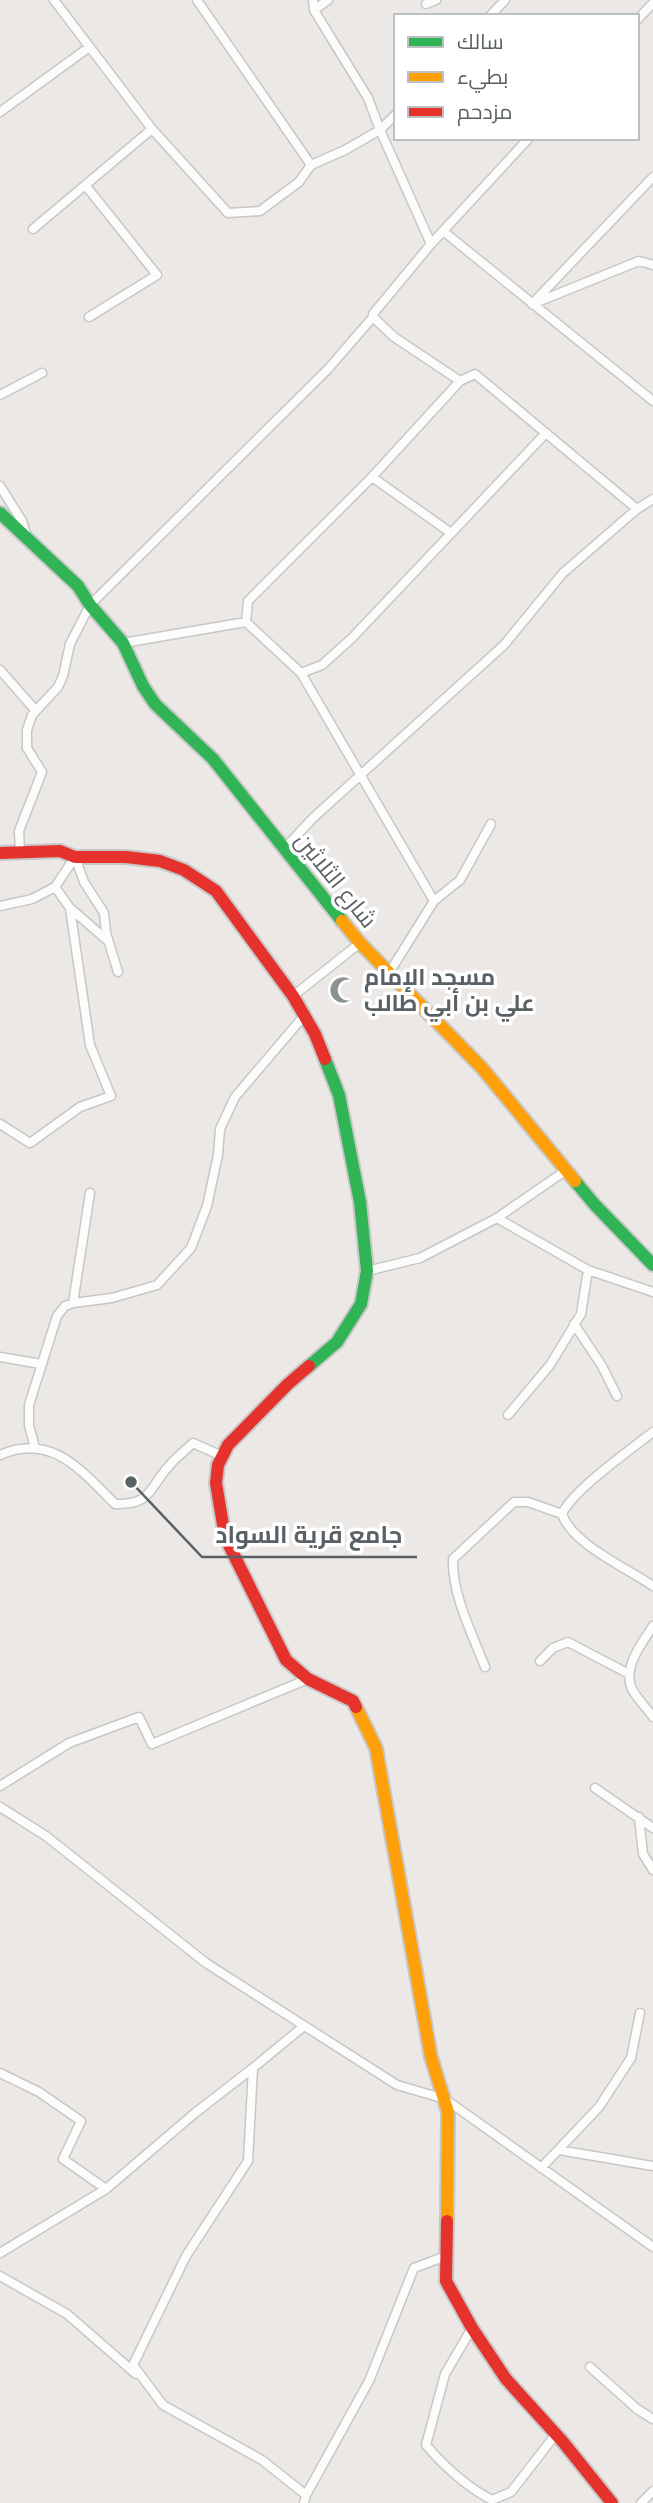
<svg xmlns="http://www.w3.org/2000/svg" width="653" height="2503" viewBox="0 0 653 2503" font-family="'PT Sans',Cairo,sans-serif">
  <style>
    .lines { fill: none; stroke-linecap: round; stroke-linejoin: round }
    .street-casing { stroke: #c7c7c7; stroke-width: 11 }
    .fast-casing { stroke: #c7c7c7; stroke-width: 16 }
    .slow-casing { stroke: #c7c7c7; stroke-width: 16 }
    .jam-casing { stroke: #c7c7c7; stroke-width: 16 }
    .street { stroke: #fcfcfb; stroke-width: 8 }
    .fast { stroke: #30b455; stroke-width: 12 }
    .slow { stroke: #ff9f0a; stroke-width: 12 }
    .jam { stroke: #e5322d; stroke-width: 12 }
    .labels { text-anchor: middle; stroke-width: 7; stroke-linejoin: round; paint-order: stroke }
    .street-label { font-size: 23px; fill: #5a6164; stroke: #fff }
    .poi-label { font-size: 23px; font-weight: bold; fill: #5a6164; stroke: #fff; text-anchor: start }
    .leader { fill: none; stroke: #5a6164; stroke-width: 2.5 }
    .callout-dot { fill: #5a6164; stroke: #fff; stroke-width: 2.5 }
    .callout-label { font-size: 24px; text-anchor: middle; font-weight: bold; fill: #5a6164; stroke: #fff; stroke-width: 7; stroke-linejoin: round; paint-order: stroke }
  </style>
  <rect width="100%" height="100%" fill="#ebe8e5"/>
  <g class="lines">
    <defs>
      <path id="street" d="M 54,0 L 152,129 L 228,213 L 260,211 L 299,182 L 311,165 L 345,150 L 380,130 L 396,114
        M 197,0 L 311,165
        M 313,0 L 314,10 L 368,98 L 380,130 L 431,244
        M 426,4 L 436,0
        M 314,10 L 328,0
        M 490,16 L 505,0
        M 637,20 L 653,3
        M 0,112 L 88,48
        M 529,138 L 431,244 L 373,314 L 373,317 L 394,337 L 460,381 L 475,374 L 637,509
        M 86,186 L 157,275 L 89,317
        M 33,229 L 152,129
        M 443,231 L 653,401
        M 535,303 L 639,261 L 653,265
        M 532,304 L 653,177
        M 0,395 L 42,373
        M 372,477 L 451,533
        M 0,486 L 22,521 L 27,537
        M 246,622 L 248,601 L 372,477 L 460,381
        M 123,643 L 246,622 L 301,673 L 434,901
        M 0,670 L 36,711
        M 301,673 L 322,665 L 352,638 L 546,433
        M 284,849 L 313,818 L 504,645 L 563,573 L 637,509 L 653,499
        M 20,852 L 19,831 L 42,772 L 27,748 L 27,730 L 32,715 L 58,687 L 63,676 L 70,644 L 90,605 L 328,369 L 373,317
        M 75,857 L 84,882 L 104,913 L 106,933 L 118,972
        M 0,906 L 32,899 L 55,887
        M 70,908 L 55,887 L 75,857
        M 389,973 L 434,901 L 460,880 L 491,824
        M 293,996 L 360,943
        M 0,1124 L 30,1143 L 80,1107 L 111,1096 L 90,1045 L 70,908 L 108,941
        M 497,1218 L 588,1270 L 653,1292
        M 367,1271 L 420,1258 L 497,1218 L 565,1171
        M 73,1303 L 90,1193
        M 574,1324 L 602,1366 L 617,1396
        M 0,1357 L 41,1364
        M 508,1415 L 550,1365 L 581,1314 L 588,1270
        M 653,1432 C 631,1449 572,1491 562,1514 C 572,1544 627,1568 653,1586
        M 35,1448 L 29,1425 L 29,1405 L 57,1316 L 65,1306 L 73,1303 L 112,1298 L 157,1285 L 191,1248 L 207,1206 L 218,1155 L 220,1129 L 235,1097 L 303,1017
        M 0,1455 C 51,1432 82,1471 115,1504 C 152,1505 148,1489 169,1466 C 176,1457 185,1451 193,1443 L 222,1456
        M 653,1626 C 642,1643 622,1668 632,1689 C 637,1699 647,1708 653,1717
        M 540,1661 L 553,1648 L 568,1642 L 629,1674
        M 485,1667 C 472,1633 452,1595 453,1559 L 514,1502 L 528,1502 L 562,1514
        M 0,1786 L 69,1743 L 139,1717 L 152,1744 L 308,1679
        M 595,1788 L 653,1828
        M 0,1807 L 46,1836 L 206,1963 L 397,2085 L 445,2099 L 653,2247
        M 639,1817 L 643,1854 L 653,1870
        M 304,2026 L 253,2068 L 248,2161 L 186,2256 L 133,2365 L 163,2405 L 262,2460 L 306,2495
        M 0,2073 L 39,2092 L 81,2121 L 63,2159 L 106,2189 L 195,2113 L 253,2068
        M 559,2150 L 653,2166
        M 541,2168 L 599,2107 L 631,2058 L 640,2013
        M 0,2253 L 106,2189
        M 0,2276 L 67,2314 L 136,2374
        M 472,2328 L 445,2374 L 426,2445 C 444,2466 467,2487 492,2500 L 511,2492 L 556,2434
        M 590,2367 L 637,2409 L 653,2419
        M 304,2503 L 306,2495 L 369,2381 L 414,2268 L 446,2256
        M 641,2503 L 653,2491"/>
      <path id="fast" d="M 0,513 L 78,586 L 90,605 L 123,643 L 143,686 L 155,704 L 213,759 L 342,921
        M 575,1181 L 595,1205 L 653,1265
        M 309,1366 L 337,1342 L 361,1304 L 367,1271 L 360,1202 L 339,1095 L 325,1059"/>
      <path id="slow" d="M 342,921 L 360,943 L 482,1068 L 575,1181
        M 356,1707 L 376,1748 L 431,2057 L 448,2112 L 447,2221"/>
      <path id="jam" d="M 0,853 L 60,851 L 75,857 L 126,857 L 160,861 L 184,870 L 216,891 L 293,996 L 315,1034 L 325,1059
        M 309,1366 L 288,1384 L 228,1445 L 218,1465 L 216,1483 L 225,1537 L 286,1660 L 308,1679 L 353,1701 L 356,1707
        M 447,2221 L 446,2281 L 472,2328 L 506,2379 L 563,2442 L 612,2503"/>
    </defs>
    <use href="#street" class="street-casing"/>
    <use href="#fast" class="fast-casing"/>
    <use href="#slow" class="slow-casing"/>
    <use href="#jam" class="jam-casing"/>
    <use href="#street" class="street"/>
    <use href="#fast" class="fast"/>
    <use href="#slow" class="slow"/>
    <use href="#jam" class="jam"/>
  </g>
  <defs>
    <symbol id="mosque-bare" viewBox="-9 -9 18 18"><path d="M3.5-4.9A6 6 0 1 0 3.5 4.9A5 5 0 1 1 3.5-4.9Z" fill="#8d9091" stroke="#fff" stroke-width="2.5" paint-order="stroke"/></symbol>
  </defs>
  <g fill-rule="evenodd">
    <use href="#mosque-bare" x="324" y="971" width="38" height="38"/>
  </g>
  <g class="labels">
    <g class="street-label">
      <text transform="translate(336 880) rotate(51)" y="8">شارع الثلاثين</text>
    </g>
    <g class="poi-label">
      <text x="364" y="985">مسجد الإمام<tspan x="364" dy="26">علي بن أبي طالب</tspan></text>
    </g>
  </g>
  <path class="leader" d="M131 1482L202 1557H417"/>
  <circle class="callout-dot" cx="131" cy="1482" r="7"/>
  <g class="callout-label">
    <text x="309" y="1543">جامع قرية السواد</text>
  </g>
  <rect x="394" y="14" width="245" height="126" fill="#ffffff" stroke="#bdc0c1" stroke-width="2"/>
  <rect x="408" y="37" width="35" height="10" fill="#30b455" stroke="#bdc0c1" stroke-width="2"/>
  <text x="457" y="49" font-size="21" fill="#5a6164">سالك</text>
  <rect x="408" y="72" width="35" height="10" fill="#ff9f0a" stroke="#bdc0c1" stroke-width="2"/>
  <text x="457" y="84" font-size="21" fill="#5a6164">بطيء</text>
  <rect x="408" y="107" width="35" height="10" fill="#e5322d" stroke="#bdc0c1" stroke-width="2"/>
  <text x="457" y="119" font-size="21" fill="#5a6164">مزدحم</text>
</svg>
